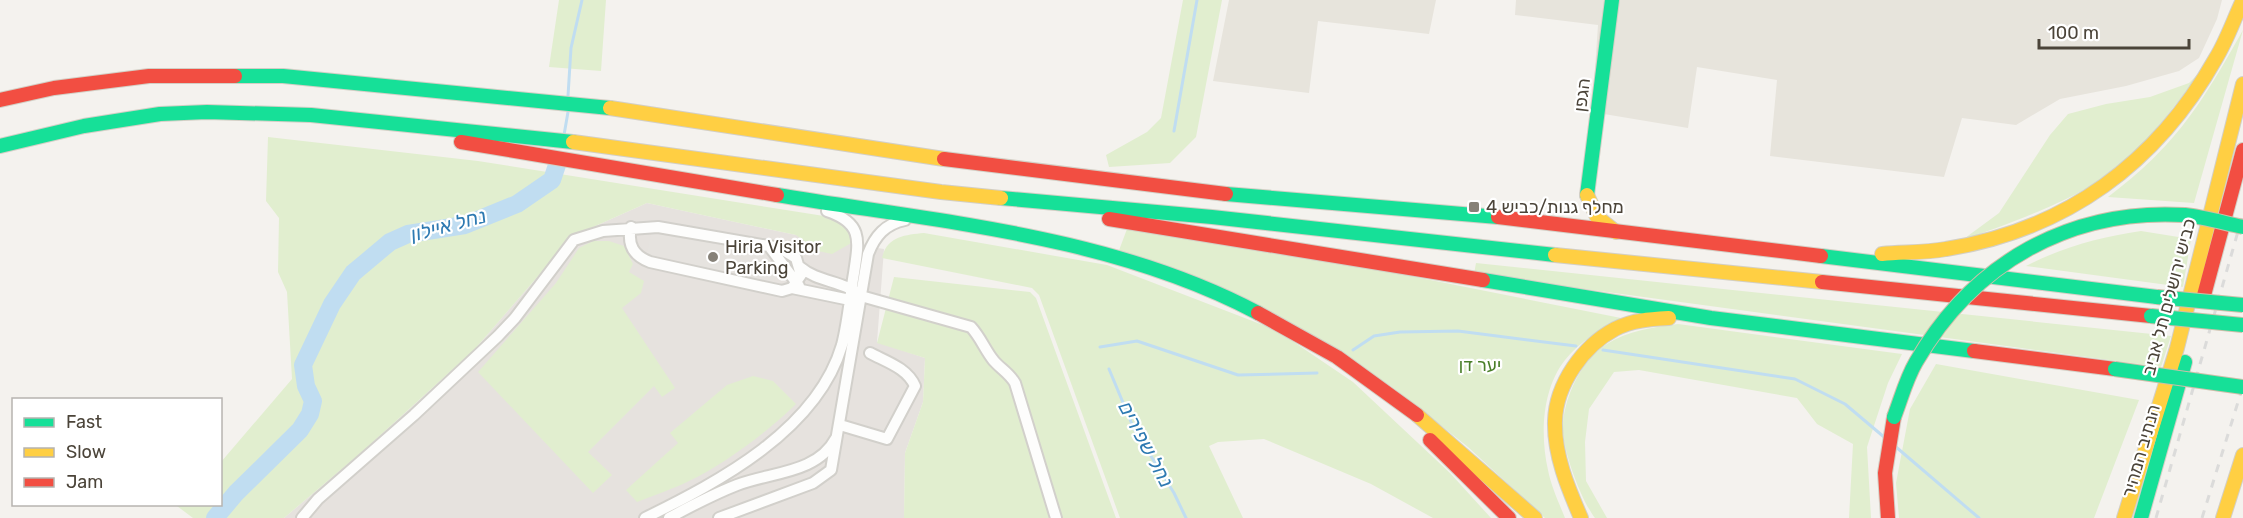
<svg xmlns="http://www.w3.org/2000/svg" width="2243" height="518" viewBox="0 0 2243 518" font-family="Rubik,'Noto Sans Hebrew',sans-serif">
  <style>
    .residential { fill: #e7e4dc }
    .industrial { fill: #e6e2de }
    .green { fill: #e1eecf }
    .parking { fill: #e6e3df }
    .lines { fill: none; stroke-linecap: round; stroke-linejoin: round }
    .stream { stroke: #c0ddf1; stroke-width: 3 }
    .river { stroke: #c0ddf1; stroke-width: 18 }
    .street-casing { stroke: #d2d0cb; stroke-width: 14 }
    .fast-casing { stroke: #d3cfc5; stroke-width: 16 }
    .slow-casing { stroke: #d3cfc5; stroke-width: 16 }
    .jam-casing { stroke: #d3cfc5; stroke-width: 16 }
    .street { stroke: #fdfdfc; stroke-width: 10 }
    .fast { stroke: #16e098; stroke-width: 14 }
    .slow { stroke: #ffcf43; stroke-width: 14 }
    .jam { stroke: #f24e42; stroke-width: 14 }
    .rail { stroke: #dbdbda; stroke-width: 3; stroke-dasharray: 8 8; stroke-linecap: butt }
    .fast-bridge-casing { stroke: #ccbfa9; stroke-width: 16; stroke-linecap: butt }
    .fast-bridge { stroke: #16e098; stroke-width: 14 }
    .poi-dot { fill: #868178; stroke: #fff; stroke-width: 2 }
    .labels { text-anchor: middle; stroke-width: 4.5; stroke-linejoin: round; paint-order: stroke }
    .street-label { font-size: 18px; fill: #4b4439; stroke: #fff }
    .poi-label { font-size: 18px; fill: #4b4439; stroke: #fff; text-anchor: start }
    .park-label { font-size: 18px; fill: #4a7f2a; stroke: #fff }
    .water-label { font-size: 20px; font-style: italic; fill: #2e7ab2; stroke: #fff }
  </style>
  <rect width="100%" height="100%" fill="#f4f2ee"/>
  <path class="residential" d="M 1229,0 L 1436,0 L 1429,34 L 1318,21 L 1309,93 L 1213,81 Z
    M 1516,0 L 2222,0 L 2217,19 L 2199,58 L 2179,71 L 2126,86 L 2060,99 L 2016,125 L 1962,118 L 1944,177 L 1770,156 L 1777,80 L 1697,67 L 1688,128 L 1592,112 L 1598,25 L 1515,15 Z"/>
  <path class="industrial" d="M 647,203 L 796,235 L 884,249 L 877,342 L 925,358 L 923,402 L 905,453 L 904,518 L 284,518 L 363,451 L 474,350 L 573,236 Z"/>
  <path class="green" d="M 559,0 L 606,0 L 601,71 L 549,67 Z
    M 1183,0 L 1222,0 L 1196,137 L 1170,163 L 1109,167 L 1106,155 L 1147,132 L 1161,118 Z
    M 2243,30 L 2194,203 L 2108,197 C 2176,146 2202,103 2243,30 Z
    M 2202,70 C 2177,103 2153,136 2122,164 C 2084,198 2009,223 1961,241 L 1999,213 L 2050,135 L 2068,114 L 2106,104 L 2150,97 L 2189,83 Z
    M 268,137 L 478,161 L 824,216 L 849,227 L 853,242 L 832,254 L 818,251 L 796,235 L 647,203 L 573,236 L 474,350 L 363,451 L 284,518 L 193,518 L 177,506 L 220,504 L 221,462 L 292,379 L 287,292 L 278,272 L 279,218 L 266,201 Z
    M 1127,229 L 1395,273 L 1621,318 C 1601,330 1580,341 1565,360 C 1542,389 1540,435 1548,470 C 1551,486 1559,503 1565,518 L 1545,518 L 1468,447 L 1391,386 L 1118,253 Z
    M 2141,231 L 2191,239 L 2183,287 L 2026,266 C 2063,247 2100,237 2141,231 Z
    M 924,233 L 1107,265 L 1276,330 L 1353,382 L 1450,473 L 1491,518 L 1433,518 L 1371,484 L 1264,439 L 1218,442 L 1209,446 L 1243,518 L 1120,518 L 1039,295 L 1032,288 L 882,258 C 887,236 905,235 924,233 Z
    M 593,241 L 609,241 L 624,246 L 633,264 L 629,272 L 644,281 L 641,293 L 622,308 L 675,388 L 662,397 L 654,386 L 588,452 L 612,475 L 593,493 L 478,372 L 556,283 L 579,248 Z
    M 1476,263 L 2171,336 L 2161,367 L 1474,274 Z
    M 894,277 L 1030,292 L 1036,298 L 1116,518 L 904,518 L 905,453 L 923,402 L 925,358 L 877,343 Z
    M 1678,324 L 1902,354 L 1888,383 L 1867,447 L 1871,518 L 1849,518 L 1853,444 L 1817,424 L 1797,398 L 1639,370 L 1614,372 L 1589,409 L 1585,442 L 1586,481 L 1607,518 L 1595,518 C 1581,500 1560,445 1563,422 C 1566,394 1582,359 1607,344 C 1627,331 1654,327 1678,324 Z
    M 1936,364 L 2139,400 L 2094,518 L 1899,518 L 1896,483 L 1910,409 Z
    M 753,376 L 773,381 L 796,404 C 770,430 723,465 689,481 C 673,489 654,495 637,502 L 626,490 L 678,443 L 670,433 L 727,385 Z"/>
  <path class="parking" d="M 653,225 L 780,250 L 772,290 L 645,264 Z"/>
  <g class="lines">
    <path class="stream" d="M 568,96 L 571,48 L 582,0
      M 1174,131 L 1197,0
      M 564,135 L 568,112
      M 1100,347 L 1137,341 L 1238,375 L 1317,373
      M 1353,350 L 1374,336 L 1400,332 L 1458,331 L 1576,346
      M 1603,350 L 1795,379 L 1845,404 L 1884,437
      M 1109,369 L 1134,429 L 1174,493 L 1186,518
      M 1896,447 L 1979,518"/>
    <path class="river" d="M 215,518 L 236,493 L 300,430 L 310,414 L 313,401 L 306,386 L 303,365 L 332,304 L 353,273 L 390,242 L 408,234 L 465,225 L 517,204 L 552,180 L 557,165"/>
    <defs>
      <path id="street" d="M 769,246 L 799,286
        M 792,288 L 850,300 L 861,296 C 843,280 819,283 800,267
        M 861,296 L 971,327 C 981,338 985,350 994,361 C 1001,369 1009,373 1015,383 L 1056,518
        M 840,425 L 887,439 L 915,386 C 907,368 887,362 870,353
        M 302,518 L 318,499 L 414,415 L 498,336 L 515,318 L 574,240 L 603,231 L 658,227 L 780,248 L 796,258 L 801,275 L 792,288 L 782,291 L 650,262 C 634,256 627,245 631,227
        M 645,518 C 720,481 817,430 842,345 C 848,322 850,296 854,273 C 859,240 863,223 827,211
        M 669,518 C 691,506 714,494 737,485 C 770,472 817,474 836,438
        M 719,518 L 813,483 L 831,470 L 868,254 C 875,236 885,224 905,220"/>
      <path id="fast" d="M 235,76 L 283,76 L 610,108
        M 0,146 L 84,126 L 160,114 L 207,112 L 311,115 L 573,142
        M 1226,194 L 1498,217
        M 777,195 C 938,222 1111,235 1258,313
        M 1587,195 L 1612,0
        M 1001,198 L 1212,217 L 1555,255
        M 1821,256 L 2157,297
        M 1483,280 L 1711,318 L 1974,351
        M 2141,518 L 2185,362"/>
      <path id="slow" d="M 610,108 L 944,159
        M 573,142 L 941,192 L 1001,198
        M 1587,195 L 1597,217 L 1616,232
        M 1882,254 C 1903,252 1925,253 1946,249 C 2066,230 2157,163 2216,58 C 2227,40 2234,19 2243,0
        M 1555,255 L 1822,282
        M 1417,415 L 1535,518
        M 1581,518 C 1568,488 1554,455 1555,421 C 1556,384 1583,346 1615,329 C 1632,320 1651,319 1669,318
        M 2124,518 L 2177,348 L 2243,84
        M 2223,518 L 2243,455"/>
      <path id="jam" d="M 0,100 L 54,88 L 149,76 L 235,76
        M 461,142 L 777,195
        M 944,159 L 1226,194
        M 1498,217 L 1821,256
        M 1109,219 L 1483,280
        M 1822,282 L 2151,316
        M 2203,299 L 2243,150
        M 1258,313 L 1337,357 L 1417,415
        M 1974,351 L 2115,369
        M 1430,440 L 1509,518
        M 1888,518 L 1885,473 L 1894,417"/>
    </defs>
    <use href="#street" class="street-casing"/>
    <use href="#fast" class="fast-casing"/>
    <use href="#slow" class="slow-casing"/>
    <use href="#jam" class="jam-casing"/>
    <use href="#street" class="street"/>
    <use href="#fast" class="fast"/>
    <use href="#slow" class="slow"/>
    <use href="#jam" class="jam"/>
    <path class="rail" d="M 2156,518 L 2243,214
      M 2202,518 L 2243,386"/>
    <defs>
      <path id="fast-bridge" d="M 2157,297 L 2243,305
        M 2151,316 L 2243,325
        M 2115,369 L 2243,387
        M 1894,417 C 1901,399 1906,379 1916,362 C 1973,263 2070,208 2185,215 C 2204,217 2224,223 2243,227"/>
    </defs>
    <use href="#fast-bridge" class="fast-bridge-casing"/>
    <use href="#fast-bridge" class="fast-bridge"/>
  </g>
  <g class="poi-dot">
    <rect x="1468" y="201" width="12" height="12" rx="3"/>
    <circle cx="713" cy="257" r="6"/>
  </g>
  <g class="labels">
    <g class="street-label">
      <text transform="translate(1582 95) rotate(-83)" y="6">הגפן</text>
      <text transform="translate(2169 297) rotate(-75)" y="6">כביש ירושלים תל אביב</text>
      <text transform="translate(2141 451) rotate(-74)" y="6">הנתיב המהיר</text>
    </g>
    <g class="poi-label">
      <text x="1486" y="213">מחלף גנות/כביש 4</text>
      <text x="725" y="253">Hiria Visitor<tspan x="725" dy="21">Parking</tspan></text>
    </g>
    <g class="park-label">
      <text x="1480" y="371">יער דן</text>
    </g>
    <g class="water-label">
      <text transform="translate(448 225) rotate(-15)" y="7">נחל איילון</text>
      <text transform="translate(1146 444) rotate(62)" y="7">נחל שפירים</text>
    </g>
  </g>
  <rect x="12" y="398" width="210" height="108" fill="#ffffff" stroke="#b7b4b0" stroke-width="1.5"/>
  <rect x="24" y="418" width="30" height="9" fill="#16e098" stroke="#b7b4b0" stroke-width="1.5"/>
  <text x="66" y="428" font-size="18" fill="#4b4439">Fast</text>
  <rect x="24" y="448" width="30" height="9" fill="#ffcf43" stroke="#b7b4b0" stroke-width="1.5"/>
  <text x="66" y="458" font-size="18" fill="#4b4439">Slow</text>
  <rect x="24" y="478" width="30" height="9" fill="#f24e42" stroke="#b7b4b0" stroke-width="1.5"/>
  <text x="66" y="488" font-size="18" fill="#4b4439">Jam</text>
  <path d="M2039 39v9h150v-9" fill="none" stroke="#4b4439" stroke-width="3"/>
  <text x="2048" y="39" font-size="18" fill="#4b4439" stroke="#ffffff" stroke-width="4.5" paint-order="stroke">100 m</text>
</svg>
